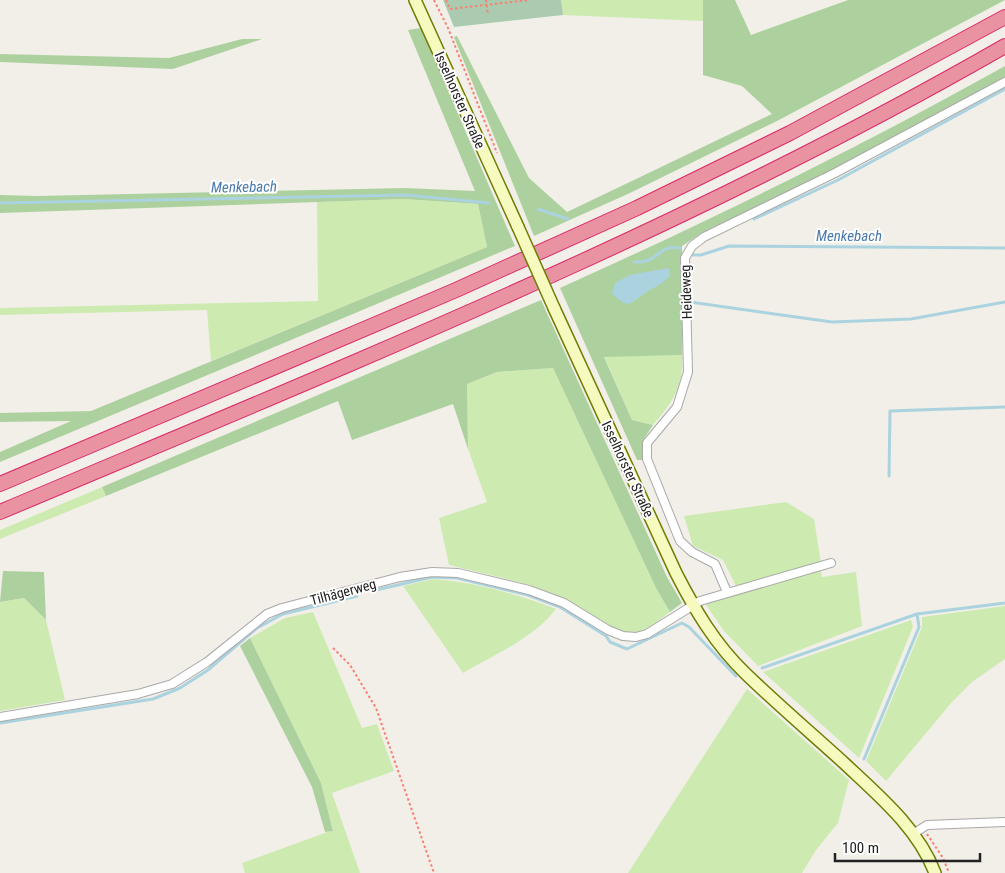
<svg xmlns="http://www.w3.org/2000/svg" width="1005" height="873" viewBox="0 0 1005 873" font-family="'Roboto Condensed',sans-serif">
  <style>
    .grass { fill: #cdebb0 }
    .forest { fill: #add19e }
    .cemetery { fill: #aacbaf }
    .water { fill: #aad3df }
    .lines { fill: none; stroke-linecap: round; stroke-linejoin: round }
    .stream { stroke: #aad3df; stroke-width: 3 }
    .street-casing { stroke: #a9a9a9; stroke-width: 10 }
    .secondary-casing { stroke: #707d05; stroke-width: 14 }
    .highway-casing { stroke: #dc2a67; stroke-width: 16 }
    .path { stroke: #fa8072; stroke-width: 2; stroke-dasharray: 2.5 2.5; stroke-linecap: butt }
    .street { stroke: #fff; stroke-width: 8 }
    .secondary { stroke: #f7fabf; stroke-width: 11 }
    .highway { stroke: #e892a2; stroke-width: 14 }
    .secondary-bridge-casing { stroke: #707d05; stroke-width: 14; stroke-linecap: butt }
    .secondary-bridge { stroke: #f7fabf; stroke-width: 11 }
    .labels { text-anchor: middle; stroke-width: 4; stroke-linejoin: round; paint-order: stroke }
    .street-label { font-size: 14px; fill: #222; stroke: #fff }
    .water-label { font-size: 15px; font-style: italic; fill: #4a7aab; stroke: #fff }
  </style>
  <rect width="100%" height="100%" fill="#f2efe9"/>
  <path class="grass" d="M 561,0 L 703,0 L 703,21 L 563,15 Z
    M 404,199 L 478,204 L 487,247 L 211,361 L 207,310 L 0,315 L 0,308 L 318,301 L 317,202 Z
    M 682,355 C 684,386 673,402 653,425 L 632,420 L 604,356 Z
    M 553,368 L 656,588 L 670,612 C 657,621 641,637 623,632 C 602,627 585,609 566,600 C 530,582 488,575 449,565 L 439,518 L 487,502 L 468,449 L 467,384 L 497,372 Z
    M 102,487 L 106,496 L 0,539 L 0,530 Z
    M 786,502 L 814,519 L 821,563 L 736,586 L 723,560 L 693,546 L 684,516 Z
    M 821,571 L 822,577 L 856,572 L 862,626 L 758,666 L 724,631 L 706,605 L 714,599 Z
    M 433,579 C 475,582 517,594 556,609 C 534,638 494,655 463,673 L 403,586 Z
    M 24,598 L 46,620 L 65,700 L 0,711 L 0,602 Z
    M 1005,606 L 1005,659 L 972,682 L 952,702 L 886,781 L 866,761 L 922,627 L 922,617 Z
    M 313,612 L 362,728 L 377,724 L 394,771 L 332,793 L 360,873 L 245,873 L 242,863 L 333,830 L 321,783 L 250,638 L 285,618 Z
    M 911,620 L 913,627 L 859,758 L 763,672 Z
    M 747,689 L 849,780 L 838,823 L 816,850 L 802,873 L 628,873 Z"/>
  <path class="forest" d="M 703,0 L 735,0 L 751,35 L 848,0 L 1005,0 L 777,121 L 630,193 L 534,236 L 454,37 L 457,36 L 529,178 L 567,212 L 772,114 L 742,86 L 703,75 Z
    M 421,28 L 515,246 L 0,462 L 0,452 L 71,421 L 0,422 L 0,413 L 91,411 L 487,247 L 478,204 L 404,199 L 0,213 L 0,195 L 37,196 L 405,188 L 475,191 L 408,30 Z
    M 242,39 L 262,39 L 173,69 L 0,62 L 0,54 L 169,58 Z
    M 1005,66 L 1005,77 L 835,169 L 703,232 L 682,246 L 682,355 L 604,357 L 632,420 L 653,425 L 643,440 L 643,460 L 637,460 L 560,288 C 711,220 860,147 1005,66 Z
    M 541,300 L 667,577 L 682,603 L 670,612 L 656,588 L 553,368 L 497,372 L 467,384 L 468,449 L 453,404 L 352,440 L 338,401 L 106,496 L 102,487 Z
    M 3,571 L 44,572 L 46,620 L 24,598 L 0,602 Z
    M 250,638 L 321,783 L 333,831 L 325,832 L 312,787 L 240,646 Z"/>
  <path class="cemetery" d="M 443,0 L 561,0 L 563,15 L 454,27 Z"/>
  <path class="water" d="M 669,268 L 670,275 C 663,285 657,285 648,291 C 631,302 629,312 612,293 L 615,283 L 630,275 Z"/>
  <g class="lines">
    <path class="stream" d="M 0,203 L 406,195 L 489,203
      M 538,209 L 568,219
      M 754,219 L 838,180 L 1005,89
      M 693,255 L 701,255 L 729,246 L 1005,248
      M 634,262 C 637,262 642,262 646,261 C 661,256 661,245 680,248
      M 690,302 L 832,322 L 911,319 L 1005,302
      M 889,476 L 890,411 L 1005,407
      M 372,591 L 432,577 L 457,578 L 528,595 L 560,607 L 606,636 L 610,642 L 627,649 L 682,623 L 689,627 L 736,676
      M 762,668 L 917,614 L 1005,603
      M 0,723 L 153,699 L 180,688 L 208,670 L 257,628 L 283,614 L 357,596
      M 864,759 L 919,627 L 917,614"/>
    <defs>
      <path id="street" d="M 727,592 L 715,564 L 692,552 L 680,541 L 647,459 L 647,443 L 677,407 L 688,372 L 685,258 L 692,246 L 704,237 L 835,173 L 1005,82
        M 0,717 L 138,694 L 172,684 L 207,662 L 267,614 L 282,608 L 400,577 L 432,572 L 458,573 L 529,590 L 564,603 L 608,630 L 623,636 L 636,637 L 647,634 L 700,601 L 831,563
        M 913,834 L 927,825 L 1005,822"/>
      <path id="secondary" d="M 415,0 L 518,227
        M 554,308 L 676,573 C 695,610 715,644 745,673 C 777,704 811,733 844,763 C 878,795 918,828 935,873"/>
      <path id="highway" d="M 0,484 L 456,290 L 637,208 L 790,133 L 1005,17
        M 0,512 C 340,368 685,230 1005,46"/>
    </defs>
    <use href="#street" class="street-casing"/>
    <use href="#secondary" class="secondary-casing"/>
    <use href="#highway" class="highway-casing"/>
    <path class="path" d="M 434,0 L 448,28 L 497,153
      M 446,0 L 450,9 L 529,0
      M 486,0 L 488,15
      M 333,648 L 350,665 L 376,708 L 434,873
      M 927,834 L 943,858 L 949,873"/>
    <use href="#street" class="street"/>
    <use href="#secondary" class="secondary"/>
    <use href="#highway" class="highway"/>
    <defs>
      <path id="secondary-bridge" d="M 518,227 L 554,308"/>
    </defs>
    <use href="#secondary-bridge" class="secondary-bridge-casing"/>
    <use href="#secondary-bridge" class="secondary-bridge"/>
  </g>
  <g class="labels">
    <g class="street-label">
      <text transform="translate(460 100) rotate(66)" y="5">Isselhorster Straße</text>
      <text transform="translate(686 292) rotate(-92)" y="5">Heideweg</text>
      <text transform="translate(628 469) rotate(65)" y="5">Isselhorster Straße</text>
      <text transform="translate(343 592) rotate(-15)" y="5">Tilhägerweg</text>
    </g>
    <g class="water-label">
      <text transform="translate(244 187) rotate(-1)" y="5">Menkebach</text>
      <text x="849" y="241">Menkebach</text>
    </g>
  </g>
  <path d="M835 853v8h145v-8" fill="none" stroke="#222222" stroke-width="2.5"/>
  <text x="842" y="853" font-size="15" fill="#222222" stroke="#ffffff" stroke-width="4" paint-order="stroke">100 m</text>
</svg>
